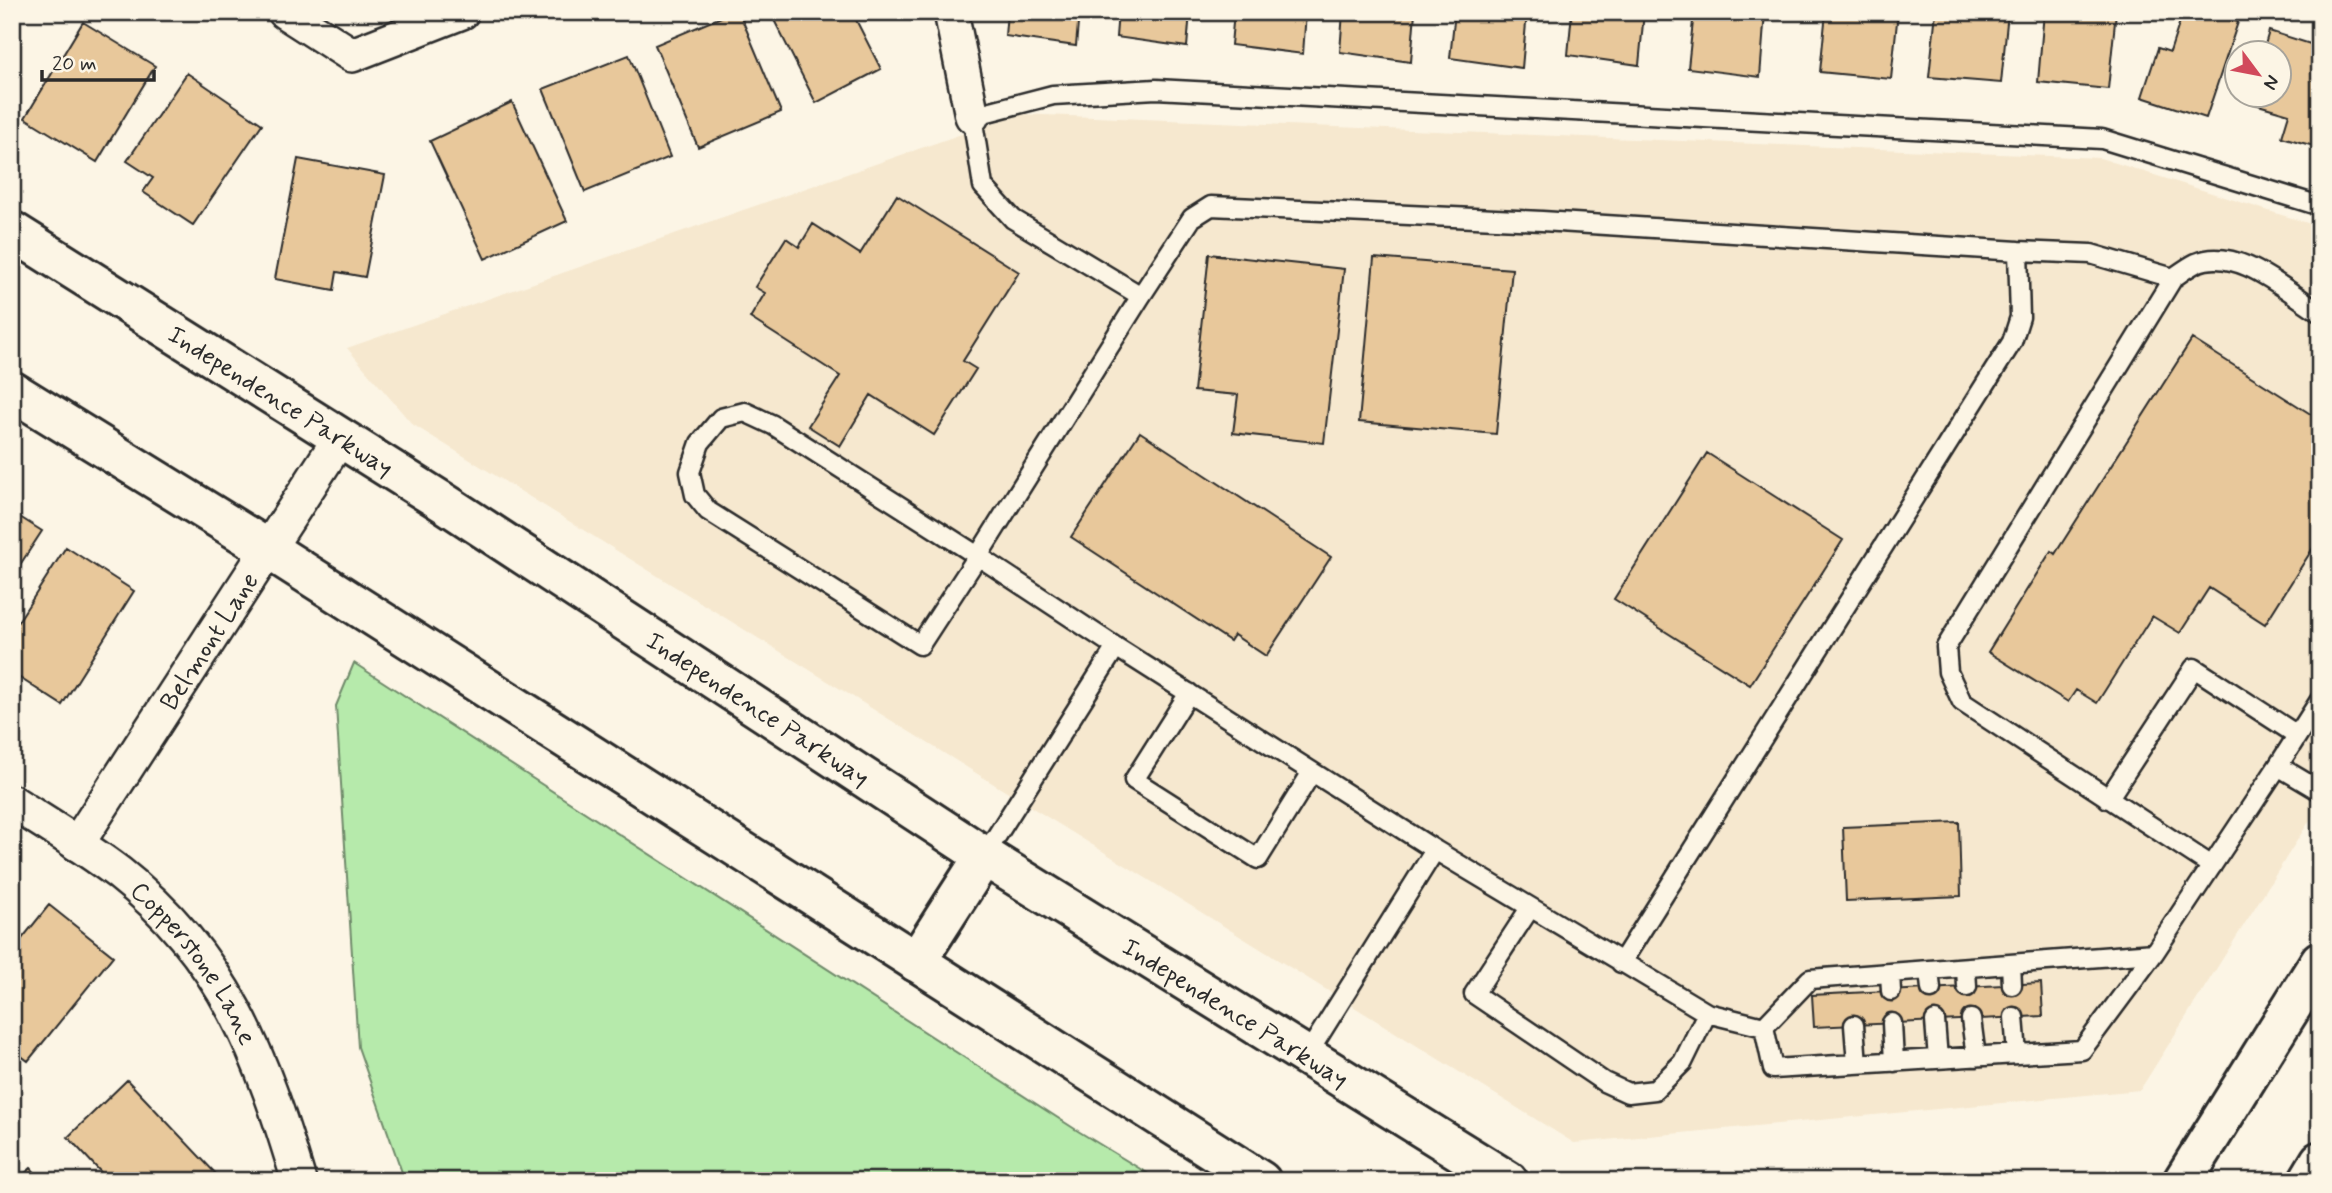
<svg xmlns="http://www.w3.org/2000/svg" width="2332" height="1193" viewBox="0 0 2332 1193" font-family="Mynerve,sans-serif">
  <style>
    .built { fill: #f6e8cf }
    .green { fill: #b6eaab; stroke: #708a6b; stroke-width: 2 }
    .building { fill: #e8c89b; stroke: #2b2b2b; stroke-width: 2 }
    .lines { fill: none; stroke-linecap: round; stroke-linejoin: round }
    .lane-casing { stroke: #2b2b2b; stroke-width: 23 }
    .street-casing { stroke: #2b2b2b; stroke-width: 38 }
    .secondary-casing { stroke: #2b2b2b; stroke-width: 44 }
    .primary-casing { stroke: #2b2b2b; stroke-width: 44 }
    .lane { stroke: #fcf5e5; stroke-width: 18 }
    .street { stroke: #fcf5e5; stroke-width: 33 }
    .secondary { stroke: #fcf5e5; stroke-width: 38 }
    .primary { stroke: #fcf5e5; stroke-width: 38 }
    .labels { text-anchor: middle; stroke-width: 5; stroke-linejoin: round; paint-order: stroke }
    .street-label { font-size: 26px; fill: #2b2b2b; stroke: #fcf5e5 }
  </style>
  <rect width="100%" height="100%" fill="#fcf5e5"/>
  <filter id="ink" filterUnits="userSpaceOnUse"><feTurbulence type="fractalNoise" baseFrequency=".0143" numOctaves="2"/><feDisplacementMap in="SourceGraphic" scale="14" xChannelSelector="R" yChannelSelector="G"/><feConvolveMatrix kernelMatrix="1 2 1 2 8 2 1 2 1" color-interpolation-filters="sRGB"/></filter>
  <g filter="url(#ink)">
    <path class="built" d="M 1019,114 L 2100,158 L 2320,227 L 2320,804 L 2140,1090 L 1574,1143 L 412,424 L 347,348 Z"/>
    <path class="green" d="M 354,663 L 1078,1131 L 1160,1181 L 405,1181 L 358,1047 L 336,706 Z"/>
    <path class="building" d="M 733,12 L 739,12 L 781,112 L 698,147 L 655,45 Z
      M 770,12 L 852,12 L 881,69 L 816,103 Z
      M 1007,12 L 1079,12 L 1076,46 L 1005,36 Z
      M 1118,12 L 1190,12 L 1187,47 L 1116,37 Z
      M 1234,12 L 1306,12 L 1303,54 L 1231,45 Z
      M 1343,12 L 1415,12 L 1411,62 L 1340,52 Z
      M 1455,12 L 1527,12 L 1522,68 L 1450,58 Z
      M 1572,12 L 1644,12 L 1639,65 L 1568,55 Z
      M 1694,12 L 1765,12 L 1760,77 L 1688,68 Z
      M 1826,12 L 1898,12 L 1891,79 L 1820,72 Z
      M 1936,12 L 2008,12 L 2001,83 L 1929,77 Z
      M 2044,12 L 2116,12 L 2108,89 L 2038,82 Z
      M 2183,12 L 2209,12 L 2238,22 L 2206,118 L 2142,97 L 2158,48 L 2170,52 Z
      M 83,22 L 155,66 L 97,162 L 25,118 Z
      M 2269,31 L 2320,47 L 2320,126 L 2314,146 L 2282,137 L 2289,114 L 2248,102 L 2250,94 L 2280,94 L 2280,52 L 2263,52 Z
      M 629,55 L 670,157 L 585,192 L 543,89 Z
      M 187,73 L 262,124 L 193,225 L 143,192 L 153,178 L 127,161 Z
      M 512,102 L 567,221 L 485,259 L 430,141 Z
      M 298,159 L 385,175 L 365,277 L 337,272 L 334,290 L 275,279 Z
      M 897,195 L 1019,272 L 963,361 L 976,369 L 934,435 L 871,395 L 840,446 L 808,426 L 840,376 L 750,318 L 765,293 L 755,287 L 786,238 L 799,247 L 813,224 L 860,254 Z
      M 1209,254 L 1344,269 L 1324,443 L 1233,433 L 1238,395 L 1194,391 Z
      M 1374,258 L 1512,269 L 1496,434 L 1359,422 Z
      M 2192,339 L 2320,420 L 2320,537 L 2265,624 L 2209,588 L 2180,633 L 2152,616 L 2097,703 L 2076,690 L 2068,702 L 1988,652 L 2051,551 L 2055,554 Z
      M 1140,432 L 1331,557 L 1266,656 L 1234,635 L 1230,641 L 1071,537 Z
      M 1707,453 L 1843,540 L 1750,685 L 1614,599 Z
      M 12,512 L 42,531 L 12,577 Z
      M 66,547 L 134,591 L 62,705 L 12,673 L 12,631 Z
      M 1959,822 L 1961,896 L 1846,901 L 1843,827 Z
      M 49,905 L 113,956 L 28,1061 L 12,1049 L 12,951 Z
      M 2041,983 L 2043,1016 L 1814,1027 L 1812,995 Z
      M 127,1080 L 219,1177 L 216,1181 L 109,1181 L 68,1137 Z
      M 31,1168 L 42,1181 L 16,1181 Z"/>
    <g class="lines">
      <defs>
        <path id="lane" d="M 2018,251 L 2091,254 L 2173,278
          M 1141,296 L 1192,218 L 1211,206 L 1542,221 L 2018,251 L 2020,317 L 2012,342 L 1621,963
          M 745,412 L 773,425 L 978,556 L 920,645 L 708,511 L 695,495 L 690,472 L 700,443 L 721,418 Z
          M 1116,647 L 1435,850
          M 1189,693 L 1134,780 L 1258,859 L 1312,772
          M 2278,766 L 2320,700
          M 2108,799 L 2194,668 L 2297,735
          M 984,856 L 1116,647 L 978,556 L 1141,296 L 1013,219 L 983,186 L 972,116 L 1053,95 L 1156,89 L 2102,139 L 2320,206
          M 2212,866 L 1962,702 L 1948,672 L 1946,647 L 2173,278 C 2180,273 2188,267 2196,263 C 2238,245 2287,292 2320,312
          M 1530,908 L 1474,994 L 1604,1082 L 1628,1093 L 1655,1090 L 1683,1062 L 1707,1013
          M 2011,964 L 2012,985
          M 1966,968 L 1967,987
          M 1929,970 L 1931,989
          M 1890,973 L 1891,991
          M 2014,1017 L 2017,1054
          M 1971,1019 L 1976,1057
          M 1935,1021 L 1938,1059
          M 1892,1023 L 1894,1062
          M 1854,1025 L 1857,1064
          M 1764,1027 L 1773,1069 L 2082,1050 L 2154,953
          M 1307,1055 L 1435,850 L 1707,1013 L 1764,1027 L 1810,979 L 2154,953 L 2278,766 L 2320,791"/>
        <g id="street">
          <path d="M 285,12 L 352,55 L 462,12"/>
          <path d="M 951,12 L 972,116"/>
          <path id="s1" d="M 12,802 C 48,825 85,847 119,873 C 225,956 262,1057 299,1181"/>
          <path id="s2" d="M 77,844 L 340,438"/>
        </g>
        <g id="secondary">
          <path id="s3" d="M 12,231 L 446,504 L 984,856 L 1508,1181"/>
          <path d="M 12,391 L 268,549 L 1261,1181"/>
          <path d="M 916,962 L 984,856"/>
        </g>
        <path id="primary" d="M 2183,1181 L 2320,961
          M 2308,1181 L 2320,1161"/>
      </defs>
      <use href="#lane" class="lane-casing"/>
      <use href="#street" class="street-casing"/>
      <use href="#secondary" class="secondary-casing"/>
      <use href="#primary" class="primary-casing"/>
      <use href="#lane" class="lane"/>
      <use href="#street" class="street"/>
      <use href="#secondary" class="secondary"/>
      <use href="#primary" class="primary"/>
    </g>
  </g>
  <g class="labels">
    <g class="street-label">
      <text dy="9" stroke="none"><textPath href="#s3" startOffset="318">Independence Parkway</textPath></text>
      <text dy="9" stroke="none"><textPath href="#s2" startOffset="242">Belmont Lane</textPath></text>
      <text dy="9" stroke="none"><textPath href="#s3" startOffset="886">Independence Parkway</textPath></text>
      <text dy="9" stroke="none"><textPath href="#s1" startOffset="247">Copperstone Lane</textPath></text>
      <text dy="9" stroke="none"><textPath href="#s3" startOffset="1452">Independence Parkway</textPath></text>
    </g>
  </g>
  <rect width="2332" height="1193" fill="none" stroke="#fcf5e5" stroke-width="42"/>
  <rect x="21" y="21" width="2290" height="1151" fill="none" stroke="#2b2b2b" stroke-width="2.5" filter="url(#ink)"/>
  <g transform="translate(2258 74) rotate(122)"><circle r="33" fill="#fcf5e5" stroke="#a8a49b" stroke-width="2"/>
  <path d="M0-5L12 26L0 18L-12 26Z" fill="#d1495b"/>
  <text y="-10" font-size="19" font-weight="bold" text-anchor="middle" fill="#2b2b2b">N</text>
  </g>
  <path d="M42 70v10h112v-10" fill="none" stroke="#2b2b2b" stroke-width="3.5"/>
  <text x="52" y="70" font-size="21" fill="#2b2b2b" stroke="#fcf5e5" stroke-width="5" paint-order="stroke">20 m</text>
</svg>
